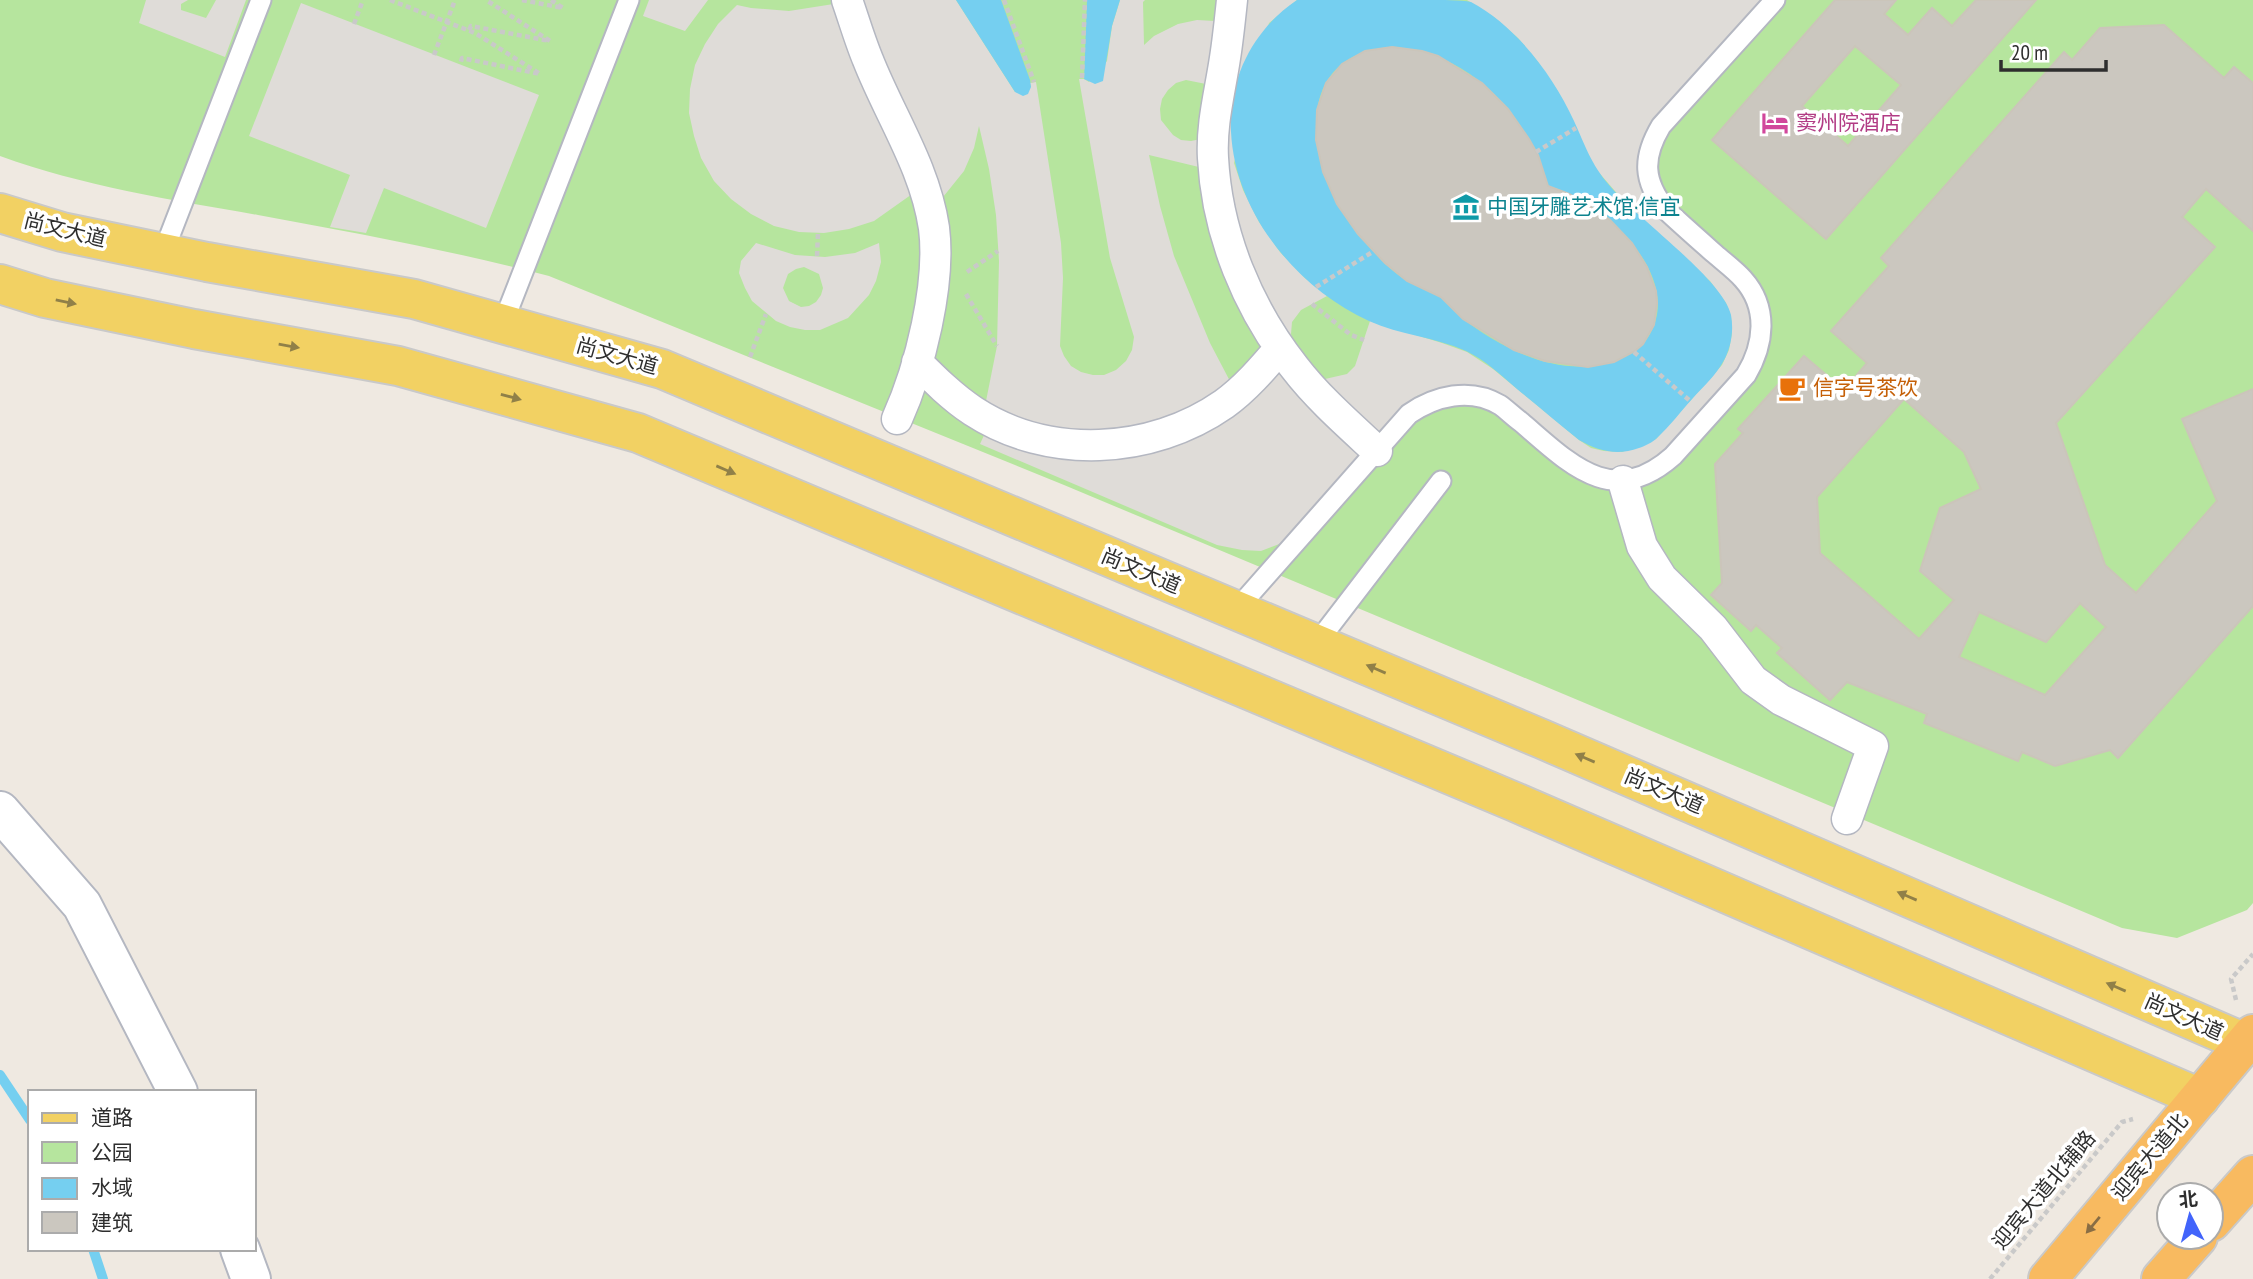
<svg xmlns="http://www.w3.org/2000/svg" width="2253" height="1279" viewBox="0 0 2253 1279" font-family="'PT Sans Narrow','Noto Sans SC',sans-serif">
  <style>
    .green { fill: #b6e59e }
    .plaza { fill: #dfdcd8; fill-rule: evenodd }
    .water { fill: #75cff0; fill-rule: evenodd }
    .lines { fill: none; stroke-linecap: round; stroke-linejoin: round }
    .stream { stroke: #75cff0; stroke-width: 10 }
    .building { fill: #cbc7bf; stroke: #cbc5ba; stroke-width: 2; fill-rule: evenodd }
    .service-casing { stroke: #b4b7c1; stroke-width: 23 }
    .pedestrian-casing { stroke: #b4b7c1; stroke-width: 33 }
    .tertiary-casing { stroke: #b4b7c1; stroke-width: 42 }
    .primary-casing { stroke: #c9c9c9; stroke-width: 42 }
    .trunk-casing { stroke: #c9c9c9; stroke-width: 42 }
    .path { stroke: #c9c9c9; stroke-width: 4.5; stroke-dasharray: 5 3.5; stroke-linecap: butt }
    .service { stroke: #fff; stroke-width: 19 }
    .pedestrian { stroke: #fff; stroke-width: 30 }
    .tertiary { stroke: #fff; stroke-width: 38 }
    .primary { stroke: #f2d163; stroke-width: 38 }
    .trunk { stroke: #f8ba60; stroke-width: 38 }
    .oneway { fill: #908048 }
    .oneway2 { fill: #896d44 }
    .labels { text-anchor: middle; stroke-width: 7; stroke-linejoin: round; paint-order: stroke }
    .hotel-label { font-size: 21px; fill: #b23c85; stroke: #fff; text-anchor: start }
    .culture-label { font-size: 21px; fill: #0d838f; stroke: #fff; text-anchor: start }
    .street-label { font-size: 21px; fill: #2e2e2e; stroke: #fff }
    .food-label { font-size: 21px; fill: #c56008; stroke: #fff; text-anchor: start }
  </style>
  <rect width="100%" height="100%" fill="#efe9e1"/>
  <path class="green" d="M 0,0 L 2253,0 L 2253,903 L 2247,910 L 2177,938 L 2122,928 L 1064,485 L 549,276 C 454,251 356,233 258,215 C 172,200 83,186 0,156 Z"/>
  <path class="plaza" d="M 146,0 L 188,0 L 181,4 L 181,10 L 206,18 L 216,0 L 246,0 L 225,57 L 139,23 Z
    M 649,0 L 708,0 L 685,31 L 643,16 Z
    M 840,0 L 956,0 L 1015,92 L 1031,87 L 1030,83 L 1036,82 L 1061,243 L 1063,278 L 1060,346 L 1064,356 L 1071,366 L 1081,372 L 1093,375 L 1104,375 L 1116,370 L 1126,361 L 1132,350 L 1134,337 L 1110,258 L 1079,79 L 1084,79 L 1089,82 L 1107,61 L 1112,26 L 1120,0 L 1145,0 L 1143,2 L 1144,45 L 1154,36 L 1178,24 L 1197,20 L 1215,21 L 1218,0 L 1297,0 L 1269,23 L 1234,163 L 1243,190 L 1259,222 L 1280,252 L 1305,278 L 1327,296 L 1301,310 L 1292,322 L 1291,334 L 1294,346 L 1316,375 L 1325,379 L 1347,374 L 1355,366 L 1370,321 L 1442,343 L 1467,352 L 1493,369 L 1579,440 L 1591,448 L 1604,451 L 1622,452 L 1656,439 L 1722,365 L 1729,350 L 1732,333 L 1731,316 L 1726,303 L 1710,281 L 1628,206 L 1595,168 L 1586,152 L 1573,120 L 1557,90 L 1538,62 L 1518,38 L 1495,18 L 1467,0 L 1762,0 L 1650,126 L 1643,138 L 1638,160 L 1643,190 L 1656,213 L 1732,281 L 1742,293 L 1750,306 L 1753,336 L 1743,364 L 1664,454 L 1638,469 L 1609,472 L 1584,462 L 1506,396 L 1489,389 L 1472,385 L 1453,385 L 1435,389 L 1417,396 L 1402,406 L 1282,543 L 1261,551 L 1242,550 L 1217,545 L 980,444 L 986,431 L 985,406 L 997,346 L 999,261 L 996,215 L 989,169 L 979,126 L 974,148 L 964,171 L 939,202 L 915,192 L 874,221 L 849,229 L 824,233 L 799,232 L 774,226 L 751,214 L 731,199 L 714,181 L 701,158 L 694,136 L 689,113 L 690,89 L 695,65 L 705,44 L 718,24 L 737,5 L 751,8 L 789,11 L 840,3 ZM 1186,80 L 1206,84 L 1201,139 L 1191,141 L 1181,140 L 1173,135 L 1161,120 L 1160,109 L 1162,99 L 1168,90 L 1176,83 ZM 1149,155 L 1203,168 L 1266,352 L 1232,385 L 1210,343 L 1174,256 L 1160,206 Z
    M 301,3 L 539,95 L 486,228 L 384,188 L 366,233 L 330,227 L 350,175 L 249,136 Z
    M 756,243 L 795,255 L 825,257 L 855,253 L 879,243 L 881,262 L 876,281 L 869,295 L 848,318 L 820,330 L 805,330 L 790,327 L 776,321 L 752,301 L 745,288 L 739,273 L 741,261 ZM 804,267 L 819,274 L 823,288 L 821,295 L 816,302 L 809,306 L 801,307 L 789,301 L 783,288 L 788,274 L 796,269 Z"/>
  <path class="water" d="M 956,0 L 1001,0 L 1030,80 L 1031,87 L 1028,94 L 1023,96 L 1015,92 Z
    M 1087,0 L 1120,0 L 1112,26 L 1103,81 L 1095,84 L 1084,79 Z
    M 1297,0 C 1341,0 1385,0 1429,0 C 1441,0 1461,0 1471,2 C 1516,26 1553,75 1574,121 C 1585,145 1591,164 1609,185 C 1636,218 1723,279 1731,315 C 1734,331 1731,348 1723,362 C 1716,375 1703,387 1693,398 C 1681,411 1670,426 1657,438 C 1653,442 1645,446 1639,448 C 1617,456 1598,451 1579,440 C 1558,423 1538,406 1517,389 C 1501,375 1485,360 1466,351 C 1435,337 1400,335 1369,321 C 1292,286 1227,203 1231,116 C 1233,69 1258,26 1297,0 ZM 1392,47 C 1468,51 1529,115 1548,186 C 1600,199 1684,274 1650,334 C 1639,353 1619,362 1597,365 C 1549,373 1497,346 1461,317 C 1454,311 1449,304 1442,298 C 1433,291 1419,288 1409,282 C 1390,271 1373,252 1359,235 C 1309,177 1284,54 1392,47 Z"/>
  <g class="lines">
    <path class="stream" d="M 0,1075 L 30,1120
      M 93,1249 L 103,1279"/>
  </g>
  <path class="building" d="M 1835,0 L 1896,0 L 1884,14 L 1908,35 L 1932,8 L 1952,26 L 1976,0 L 2036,0 L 1826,239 L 1712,140 ZM 1855,46 L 1901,85 L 1848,146 L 1802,106 Z
    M 2164,25 L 2224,78 L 2234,67 L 2253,83 L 2253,231 L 2206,189 L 2182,217 L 2215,247 L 2056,423 L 2105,565 L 2136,593 L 2217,501 L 2182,419 L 2253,389 L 2253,606 L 2118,758 L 2110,750 L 2055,766 L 2022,752 L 2018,761 L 1924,723 L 1927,714 L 1847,682 L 1830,700 L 1777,653 L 1782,648 L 1756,625 L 1751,631 L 1711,595 L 1722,583 L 1715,464 L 1743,433 L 1738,429 L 1804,356 L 1844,390 L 1867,363 L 1831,331 L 1889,266 L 1881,258 L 2064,52 L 2072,60 L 2100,28 ZM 1904,399 L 1964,452 L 1981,489 L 1940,508 L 1920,571 L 1954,600 L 1919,639 L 1820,553 L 1817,497 ZM 2080,603 L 2106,627 L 2045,695 L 1959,657 L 1979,612 L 2046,642 Z
    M 1392,47 L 1422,51 L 1438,56 L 1482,83 L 1508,109 L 1529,139 L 1538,155 L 1548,186 L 1569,194 L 1597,210 L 1610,220 L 1632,243 L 1647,267 L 1656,291 L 1657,303 L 1654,325 L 1643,344 L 1635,351 L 1614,362 L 1588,367 L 1545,361 L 1514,350 L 1463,319 L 1441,297 L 1407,281 L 1385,263 L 1358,234 L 1337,204 L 1323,172 L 1316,140 L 1317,110 L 1326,83 L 1342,64 L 1365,51 Z"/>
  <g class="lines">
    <defs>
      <path id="service" d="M 163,253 L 261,0
        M 503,323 L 629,0
        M 1236,610 L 1409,414 C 1435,396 1470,387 1500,405 C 1507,410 1514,417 1521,422 C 1569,463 1612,510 1673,456 L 1746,375 C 1764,345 1769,308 1743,279 C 1735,270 1724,262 1715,254 C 1698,239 1682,225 1666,210 C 1643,181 1642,158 1661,126 L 1775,0
        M 1316,644 L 1441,481"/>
      <path id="pedestrian" d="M 847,0 C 854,20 860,41 868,60 C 890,116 925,167 934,228 C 941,284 920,368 897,419
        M 1232,0 C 1230,19 1228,39 1225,58 C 1220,92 1211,124 1213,158 C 1217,234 1248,309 1295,368 C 1318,398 1349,425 1377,451
        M 917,362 C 935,380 952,397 973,411 C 1048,460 1151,455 1224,404 C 1245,389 1263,368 1280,348
        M 1623,481 L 1642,546 L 1662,578 L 1713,628 L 1753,680 L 1781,700 L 1873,746 L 1847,819"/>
      <path id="tertiary" d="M 0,811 L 82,905 L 178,1092
        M 240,1249 L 251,1279"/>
      <path id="primary" d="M 0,213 L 62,232 L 207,262 L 414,299 L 662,369 L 1542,739 L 2245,1043
        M 0,284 L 45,298 L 194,329 L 398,366 L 638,433 L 1515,802 L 2200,1098"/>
      <path id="trunk" d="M 2211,1222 L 2253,1175
        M 2048,1279 L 2253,1034
        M 2161,1279 L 2198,1237"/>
    </defs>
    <use href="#service" class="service-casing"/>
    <use href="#pedestrian" class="pedestrian-casing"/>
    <use href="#tertiary" class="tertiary-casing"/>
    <use href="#primary" class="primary-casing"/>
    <use href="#trunk" class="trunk-casing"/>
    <path class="path" d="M 390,0 L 475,33 L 540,74 L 462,58 L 460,65
      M 522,0 L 563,8 L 551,0
      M 1004,0 L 1034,82
      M 354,24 L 363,0
      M 469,30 L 471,26 L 550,41 L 486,0
      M 434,55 L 455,0
      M 1082,78 L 1085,0
      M 1536,152 L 1576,128
      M 817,256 L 818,233
      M 967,272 L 998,251
      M 1316,287 L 1374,251
      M 966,294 L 997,346
      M 1312,304 L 1351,335 L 1364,340
      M 1634,352 L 1689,400
      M 750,357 L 766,314
      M 2236,1000 L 2231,979 L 2253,954
      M 1990,1279 L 2122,1122 L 2133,1119"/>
    <use href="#service" class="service"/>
    <use href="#pedestrian" class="pedestrian"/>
    <use href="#tertiary" class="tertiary"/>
    <use href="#primary" class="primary"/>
    <use href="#trunk" class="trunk"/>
  </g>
  <defs><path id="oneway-solid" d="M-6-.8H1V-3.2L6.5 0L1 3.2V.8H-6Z" transform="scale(1.75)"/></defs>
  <g class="oneway">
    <use href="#oneway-solid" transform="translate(66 302) rotate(12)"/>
    <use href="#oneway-solid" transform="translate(289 346) rotate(10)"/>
    <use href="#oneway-solid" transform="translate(511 397) rotate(15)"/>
    <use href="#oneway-solid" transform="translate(726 470) rotate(23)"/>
    <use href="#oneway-solid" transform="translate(1376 669) rotate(-157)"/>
    <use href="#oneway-solid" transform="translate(1585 758) rotate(-157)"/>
    <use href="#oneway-solid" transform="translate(1907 896) rotate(-157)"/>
    <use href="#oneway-solid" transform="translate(2116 987) rotate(-157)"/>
  </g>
  <use class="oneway2" href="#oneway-solid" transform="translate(2093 1225) rotate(130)"/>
  <defs>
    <symbol id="hotel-bare" viewBox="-9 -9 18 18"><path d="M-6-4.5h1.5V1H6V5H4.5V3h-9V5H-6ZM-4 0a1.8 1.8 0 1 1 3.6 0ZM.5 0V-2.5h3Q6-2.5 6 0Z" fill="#d1479c" stroke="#fff" stroke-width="2.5" paint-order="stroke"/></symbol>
    <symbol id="museum-bare" viewBox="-9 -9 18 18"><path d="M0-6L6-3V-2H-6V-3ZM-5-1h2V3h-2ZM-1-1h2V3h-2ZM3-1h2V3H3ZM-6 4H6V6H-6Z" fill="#0f9aa8" stroke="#fff" stroke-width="2.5" paint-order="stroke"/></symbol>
    <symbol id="cafe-bare" viewBox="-9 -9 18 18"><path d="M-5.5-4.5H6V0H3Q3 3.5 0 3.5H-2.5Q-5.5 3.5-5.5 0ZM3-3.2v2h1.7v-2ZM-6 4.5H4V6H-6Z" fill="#e8710a" stroke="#fff" stroke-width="2.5" paint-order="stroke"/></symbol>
  </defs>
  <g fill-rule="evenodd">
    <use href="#hotel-bare" x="1756" y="104" width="38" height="38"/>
    <use href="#museum-bare" x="1447" y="188" width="38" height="38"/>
    <use href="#cafe-bare" x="1773" y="369" width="38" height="38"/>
  </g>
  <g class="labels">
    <g class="hotel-label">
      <text x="1796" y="130">窦州院酒店</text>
    </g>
    <g class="culture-label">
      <text x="1487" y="214">中国牙雕艺术馆·信宜</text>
    </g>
    <g class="street-label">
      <text transform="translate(65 230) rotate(14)" y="7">尚文大道</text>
      <text transform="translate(617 356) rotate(16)" y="7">尚文大道</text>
      <text transform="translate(1141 571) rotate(23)" y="7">尚文大道</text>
      <text transform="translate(1664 791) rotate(23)" y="7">尚文大道</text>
      <text transform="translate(2184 1017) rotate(24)" y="7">尚文大道</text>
      <text transform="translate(2150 1157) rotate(-50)" y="7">迎宾大道北</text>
      <text transform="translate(2044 1190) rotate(-50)" y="7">迎宾大道北辅路</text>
    </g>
    <g class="food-label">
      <text x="1813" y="395">信字号茶饮</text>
    </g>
  </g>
  <rect x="28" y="1090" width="228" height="161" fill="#ffffff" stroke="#ababab" stroke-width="2"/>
  <rect x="42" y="1113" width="35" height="10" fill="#f2d163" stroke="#ababab" stroke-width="2"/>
  <text x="91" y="1125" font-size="21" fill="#2e2e2e">道路</text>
  <rect x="42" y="1142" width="35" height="21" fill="#b6e59e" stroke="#ababab" stroke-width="2"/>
  <text x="91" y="1160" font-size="21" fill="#2e2e2e">公园</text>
  <rect x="42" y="1178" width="35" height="21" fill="#75cff0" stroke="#ababab" stroke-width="2"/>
  <text x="91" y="1195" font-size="21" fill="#2e2e2e">水域</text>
  <rect x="42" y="1212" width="35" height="21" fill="#cbc7bf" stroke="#ababab" stroke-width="2"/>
  <text x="91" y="1230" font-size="21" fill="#2e2e2e">建筑</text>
  <g transform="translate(2190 1216) rotate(354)"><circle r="33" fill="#ffffff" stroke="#ababab" stroke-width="2"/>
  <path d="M0-5L12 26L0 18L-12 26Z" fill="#4264fb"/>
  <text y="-10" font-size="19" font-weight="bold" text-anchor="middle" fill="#2e2e2e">北</text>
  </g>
  <path d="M2001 60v10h105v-10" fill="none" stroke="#2e2e2e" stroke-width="3.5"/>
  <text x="2011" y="60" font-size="21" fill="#2e2e2e" stroke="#ffffff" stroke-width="5" paint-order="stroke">20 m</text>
</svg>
